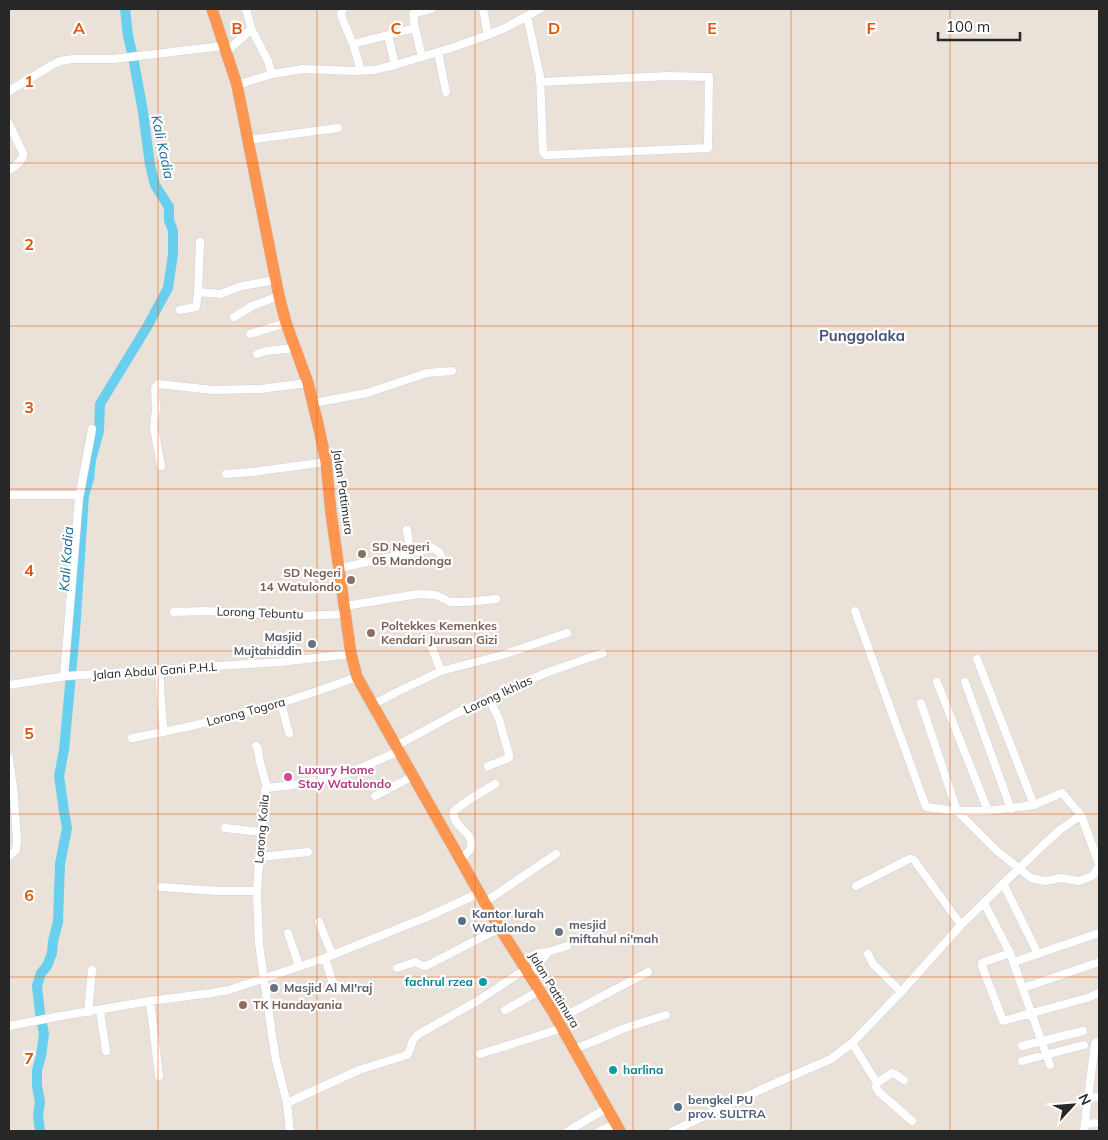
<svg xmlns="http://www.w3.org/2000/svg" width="1108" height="1140" viewBox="0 0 1108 1140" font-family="Mulish,sans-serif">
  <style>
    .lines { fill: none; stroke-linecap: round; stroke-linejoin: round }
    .river { stroke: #69cfee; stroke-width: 10 }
    .minor-casing { stroke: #cdd2e1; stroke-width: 9 }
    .highway-casing { stroke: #c3c3c3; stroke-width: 12 }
    .minor { stroke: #fff; stroke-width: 8 }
    .highway { stroke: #ff954e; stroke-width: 11 }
    .grid { fill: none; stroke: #de560d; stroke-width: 1; stroke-opacity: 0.55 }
    .education-dot { fill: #8d6e63; stroke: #fff; stroke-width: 2 }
    .worship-dot { fill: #6b7280; stroke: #fff; stroke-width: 2 }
    .hotel-dot { fill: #d1479c; stroke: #fff; stroke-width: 2 }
    .service-dot { fill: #5c6f8a; stroke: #fff; stroke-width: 2 }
    .culture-dot { fill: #0f9aa8; stroke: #fff; stroke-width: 2 }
    .labels { text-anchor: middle; stroke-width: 4.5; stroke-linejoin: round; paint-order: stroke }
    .street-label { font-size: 12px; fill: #272727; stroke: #fff }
    .education-label { font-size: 12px; font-weight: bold; fill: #785e54; stroke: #fff; text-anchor: start }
    .worship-label { font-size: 12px; font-weight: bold; fill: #5b616d; stroke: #fff; text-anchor: start }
    .hotel-label { font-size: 12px; font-weight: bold; fill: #b23c85; stroke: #fff; text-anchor: start }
    .service-label { font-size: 12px; font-weight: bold; fill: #4e5e75; stroke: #fff; text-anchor: start }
    .culture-label { font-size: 12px; font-weight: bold; fill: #0d838f; stroke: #fff; text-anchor: end }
    .water-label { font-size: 14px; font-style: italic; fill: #0c6b96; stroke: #fff }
    .quarter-label { font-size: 15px; font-weight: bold; fill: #485277; stroke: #fff }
    .grid-label { font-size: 16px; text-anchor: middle; font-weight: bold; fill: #de560d; stroke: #fff; stroke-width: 4.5; stroke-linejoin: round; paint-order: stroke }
  </style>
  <rect width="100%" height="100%" fill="#eae2d8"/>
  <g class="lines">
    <path class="river" d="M 40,1131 L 38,1115 L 40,1102 L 37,1086 L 37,1070 L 41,1056 L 44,1034 L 40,1013 L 37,986 L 41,973 L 47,966 L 52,953 L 53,941 L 58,922 L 60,864 L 67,828 L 64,811 L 59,776 L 64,750 L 75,632 L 84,495 L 89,479 L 91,460 L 99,431 L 100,404 L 147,327 L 168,288 L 173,254 L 173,231 L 169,220 L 169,207 L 155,185 L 150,165 L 143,112 L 133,57 L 128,36 L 125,9"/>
    <defs>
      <path id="minor" d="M 343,9 L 341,14 L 342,18 L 353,44 L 361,71
        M 483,9 L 488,35
        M 527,16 L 540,76 L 543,152 L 546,155 L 708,148 L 709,77 L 669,76 L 540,82
        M 251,28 L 268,61 L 272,74
        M 388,35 L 395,65
        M 357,43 L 415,28
        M 226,52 L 246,34 L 251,28 L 246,9
        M 438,52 L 446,92
        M 422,57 L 415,28 L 413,14 L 431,9
        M 237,85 L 272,74 L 303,69 L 354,71 L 374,70 L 395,65 L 454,47 L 488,35 L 505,28 L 540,9
        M 9,91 L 52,65 L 60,61 L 73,59 L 113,59 L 223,46
        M 9,124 L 23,153 C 24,161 15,166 9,170
        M 248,140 L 338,128
        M 200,242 L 198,292 L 220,294 L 242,286 L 276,280
        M 180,310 L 196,307 L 198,292
        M 234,317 L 252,306 L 279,296
        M 250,334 L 286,323
        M 257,354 L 266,351 L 295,348
        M 314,403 L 367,393 L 427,373 L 452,371
        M 161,466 L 154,428 L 156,408 L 155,388 L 158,384 L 213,390 L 260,389 L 308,383
        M 226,474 L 252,472 L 326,462
        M 9,495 L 75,495 L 79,498 L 64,676
        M 79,498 L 92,429
        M 407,530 L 410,553
        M 340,568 L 433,548 L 439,552 L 444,562
        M 345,606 L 419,594 L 436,595 L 450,602 L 467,602 L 496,599
        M 855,611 L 926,807 L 957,811 L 988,811 L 937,682
        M 174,612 L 205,611 L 303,616 L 346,614
        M 431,645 L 441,671
        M 977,659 L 1034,805
        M 159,669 L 162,717 L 164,732
        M 965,682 L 1011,809
        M 9,685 L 67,676 L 280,662 L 351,654
        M 281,703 L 289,733
        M 921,703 L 957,811 L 996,850 L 1031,878 L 1045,881 L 1061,878 L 1079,881 L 1092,876 L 1099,867
        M 372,705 L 397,692 L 441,671 L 499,656 L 567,633
        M 132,738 C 182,729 232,717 281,703 C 307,695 332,686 357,677
        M 256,746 L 258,749 L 260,762 L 267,788
        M 396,746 L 455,714 L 534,678 L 551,671 L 603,653
        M 9,758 L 14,795 L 17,841 L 16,850 L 9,856
        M 488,766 L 509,758 L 509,755 L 499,719 L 489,699
        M 375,796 L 413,776
        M 988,811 L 1034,805 L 1062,793 L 1081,815 L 1099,864
        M 225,828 L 261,832
        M 260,857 L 308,852
        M 460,859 C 464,856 470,852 471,847 C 475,832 450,826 454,811 L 467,801 L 495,784
        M 1003,883 L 1038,954
        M 856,886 L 909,859 L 912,859 L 914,860 L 961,925
        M 161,887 L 218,891 L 257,891
        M 485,902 L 556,854
        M 984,903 L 1010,953 L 1050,1065
        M 319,922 L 332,954
        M 288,933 L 299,966
        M 1010,953 L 984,962 L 982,963 L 982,966 L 1003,1021 L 1087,998 L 1099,993
        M 868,954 L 873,964 L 901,992
        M 325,958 L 335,990
        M 521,961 L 539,953 L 548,952
        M 1014,962 L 1099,933
        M 397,968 L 415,962 L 423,966 L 426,966 L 500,928
        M 530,975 L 548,952 L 567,946
        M 1023,988 L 1099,962
        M 150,1001 L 159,1076
        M 100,1010 L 106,1051
        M 505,1010 L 539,991
        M 88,1012 L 92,970
        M 557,1020 L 648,972
        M 9,1026 L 55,1017 L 150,1001 L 212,993 L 229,990 L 325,958 L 427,917 L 479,893
        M 852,1043 L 877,1083 L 876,1087 L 878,1091 L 912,1121
        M 1022,1046 L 1083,1031
        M 574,1049 L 595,1041 L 622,1029 L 666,1015
        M 480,1054 L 522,1041 L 562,1028
        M 1022,1061 L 1084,1045
        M 877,1083 L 892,1073 L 895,1074 L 904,1080
        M 1088,1098 L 1099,1097
        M 287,1103 L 359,1070 L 407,1055 C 413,1047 409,1041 419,1034 L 479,1000 L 500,986 L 526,969
        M 1085,1124 L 1099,1123
        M 1084,1130 L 1095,1043 L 1099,1042
        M 290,1131 L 287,1103 L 276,1060 L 273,1042 L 259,944 L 257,891 L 260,847 L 265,790 L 267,788 L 292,785 L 337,777 L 356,770 L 399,751
        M 568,1131 L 607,1108
        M 600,1131 L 616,1124
        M 673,1131 L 771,1085 L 831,1059 L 852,1043 L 901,992 L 961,925 L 1041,847 L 1061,829 L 1081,815"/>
      <path id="highway" d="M 212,9 L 237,85 L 279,296 L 286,323 L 308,383 L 320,433 L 326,462 L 331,513 L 351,654 L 357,677 L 494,919 L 553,1012 L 620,1131"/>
    </defs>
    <use href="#minor" class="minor-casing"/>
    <use href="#highway" class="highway-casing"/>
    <use href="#minor" class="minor"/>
    <use href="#highway" class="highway"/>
  </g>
  <path class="grid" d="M 158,9 L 158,1131M 317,9 L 317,1131M 475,9 L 475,1131M 633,9 L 633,1131M 791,9 L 791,1131M 950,9 L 950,1131M 9,163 L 1099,163M 9,326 L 1099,326M 9,489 L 1099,489M 9,651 L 1099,651M 9,814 L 1099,814M 9,977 L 1099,977"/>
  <g class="education-dot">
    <circle cx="362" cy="554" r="5"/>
    <circle cx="351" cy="580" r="5"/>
    <circle cx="371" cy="633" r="5"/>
    <circle cx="243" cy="1005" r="5"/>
  </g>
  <g class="worship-dot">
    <circle cx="312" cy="644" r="5"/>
    <circle cx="559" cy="932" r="5"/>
    <circle cx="274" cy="988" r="5"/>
  </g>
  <circle class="hotel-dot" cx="288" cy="777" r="5"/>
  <g class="service-dot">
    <circle cx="462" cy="921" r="5"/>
    <circle cx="678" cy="1107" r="5"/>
  </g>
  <g class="culture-dot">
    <circle cx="483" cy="982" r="5"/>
    <circle cx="613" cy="1070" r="5"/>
  </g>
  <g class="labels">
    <g class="street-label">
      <text transform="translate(343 492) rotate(82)" y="4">Jalan Pattimura</text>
      <text transform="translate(260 613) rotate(2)" y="4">Lorong Tebuntu</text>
      <text transform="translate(155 671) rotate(-4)" y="4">Jalan Abdul Gani P.H.L</text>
      <text transform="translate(498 695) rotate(-25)" y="4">Lorong Ikhlas</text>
      <text transform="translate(246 712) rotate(-15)" y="4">Lorong Togora</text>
      <text transform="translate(262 829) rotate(-85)" y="4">Lorong Koila</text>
      <text transform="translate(554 990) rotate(59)" y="4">Jalan Pattimura</text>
    </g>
    <g class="education-label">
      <text x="372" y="551">SD Negeri<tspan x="372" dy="14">05 Mandonga</tspan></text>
      <text x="341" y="577" text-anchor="end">SD Negeri<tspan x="341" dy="14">14 Watulondo</tspan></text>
      <text x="381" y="630">Poltekkes Kemenkes<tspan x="381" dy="14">Kendari Jurusan Gizi</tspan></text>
      <text x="253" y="1009">TK Handayania</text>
    </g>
    <g class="worship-label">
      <text x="302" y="641" text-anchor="end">Masjid<tspan x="302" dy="14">Mujtahiddin</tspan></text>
      <text x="569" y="929">mesjid<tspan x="569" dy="14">miftahul ni'mah</tspan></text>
      <text x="284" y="992">Masjid Al MI'raj</text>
    </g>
    <g class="hotel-label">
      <text x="298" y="774">Luxury Home<tspan x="298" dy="14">Stay Watulondo</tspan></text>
    </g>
    <g class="service-label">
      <text x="472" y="918">Kantor lurah<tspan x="472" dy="14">Watulondo</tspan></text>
      <text x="688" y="1104">bengkel PU<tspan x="688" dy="14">prov. SULTRA</tspan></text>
    </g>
    <g class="culture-label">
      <text x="473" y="986">fachrul rzea</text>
      <text x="623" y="1074" text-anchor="start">harlina</text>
    </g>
    <g class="water-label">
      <text transform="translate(163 147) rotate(78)" y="5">Kali Kadia</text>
      <text transform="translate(66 559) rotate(-86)" y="5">Kali Kadia</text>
    </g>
    <g class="quarter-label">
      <text x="862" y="341">Punggolaka</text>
    </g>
  </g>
  <g class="grid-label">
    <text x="79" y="34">A</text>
    <text x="237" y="34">B</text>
    <text x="396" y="34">C</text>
    <text x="554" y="34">D</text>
    <text x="712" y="34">E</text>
    <text x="871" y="34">F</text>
    <text x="29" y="87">1</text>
    <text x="29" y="250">2</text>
    <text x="29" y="413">3</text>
    <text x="29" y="576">4</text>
    <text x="29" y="739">5</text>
    <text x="29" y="901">6</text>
    <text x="29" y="1064">7</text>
  </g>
  <rect width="1108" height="1140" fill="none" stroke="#272727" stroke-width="20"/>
  <g transform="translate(1073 1105) rotate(64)" stroke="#ffffff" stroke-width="4" paint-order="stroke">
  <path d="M0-4L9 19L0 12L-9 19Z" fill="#272727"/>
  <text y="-8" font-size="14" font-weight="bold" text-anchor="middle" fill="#272727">N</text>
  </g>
  <path d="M938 32v8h82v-8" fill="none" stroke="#272727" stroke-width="2.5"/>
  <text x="946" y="32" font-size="15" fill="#272727" stroke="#ffffff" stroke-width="4" paint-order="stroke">100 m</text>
</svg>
